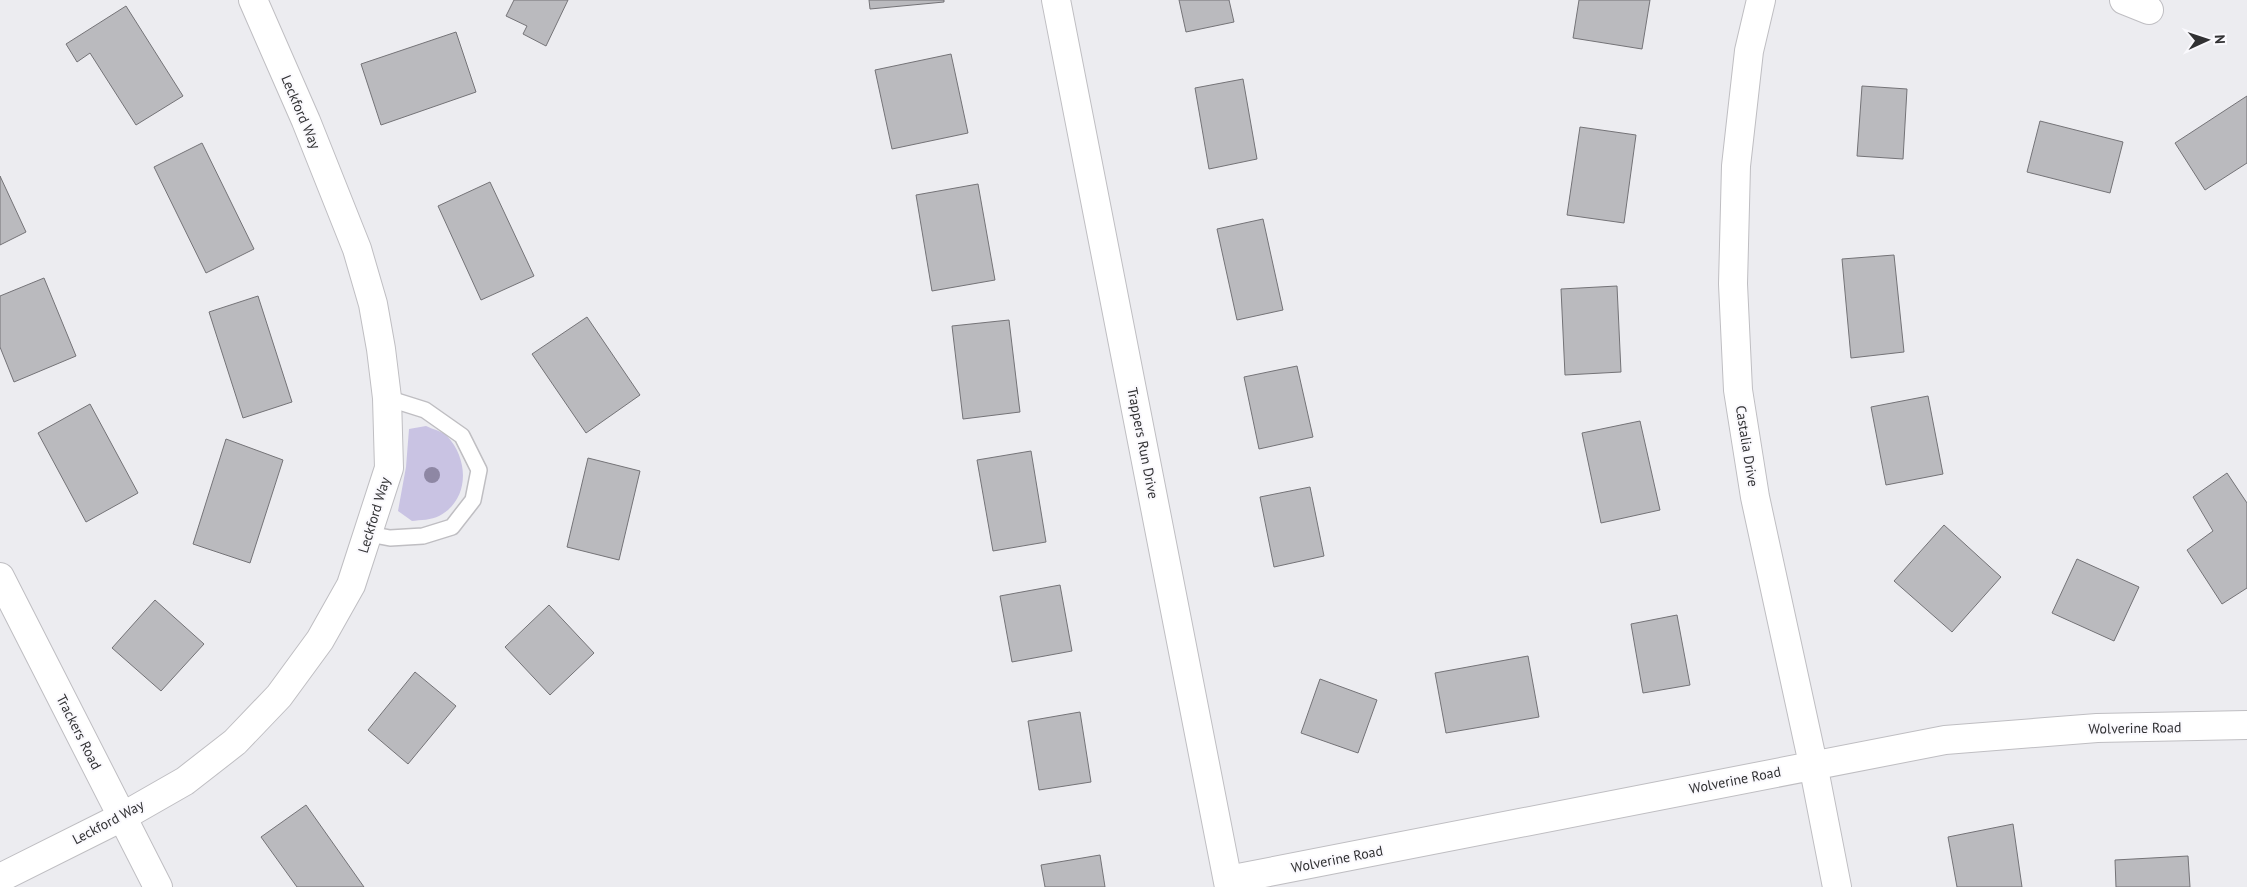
<svg xmlns="http://www.w3.org/2000/svg" width="2247" height="887" viewBox="0 0 2247 887" font-family="'PT Sans',sans-serif">
  <style>
    .green { fill: #c9c3e3 }
    .building { fill: #bababe; stroke: #747377 }
    .lines { fill: none; stroke-linecap: round; stroke-linejoin: round }
    .service-casing { stroke: #bfbec2; stroke-width: 18 }
    .minor-casing { stroke: #bfbec2; stroke-width: 30 }
    .service { stroke: #fff; stroke-width: 15 }
    .minor { stroke: #fff; stroke-width: 28 }
    .tree { fill: #8e87a4 }
    .labels { text-anchor: middle; stroke-width: 4; stroke-linejoin: round; paint-order: stroke }
    .street-label { font-size: 14px; fill: #313133; stroke: #faf9fd }
  </style>
  <rect width="100%" height="100%" fill="#ececf0"/>
  <path class="green" d="M 426,426 C 432,429 442,431 447,436 C 469,459 470,500 439,516 C 432,520 420,520 412,521 L 398,511 L 406,467 L 409,429 Z"/>
  <path class="building" d="M 514,0 L 568,0 L 546,46 L 523,34 L 527,26 L 506,16 Z
    M 869,0 L 944,0 L 944,2 L 870,9 Z
    M 1179,0 L 1229,0 L 1234,22 L 1186,32 Z
    M 1579,0 L 1650,0 L 1642,49 L 1573,38 Z
    M 126,6 L 183,96 L 136,125 L 90,53 L 77,62 L 66,44 Z
    M 456,32 L 476,92 L 381,125 L 361,64 Z
    M 951,54 L 968,133 L 892,149 L 875,70 Z
    M 1243,79 L 1257,159 L 1209,169 L 1195,88 Z
    M 1862,86 L 1907,89 L 1903,159 L 1857,156 Z
    M 2247,96 L 2247,163 L 2205,190 L 2175,143 Z
    M 2040,121 L 2123,142 L 2110,193 L 2027,172 Z
    M 1580,127 L 1636,135 L 1624,223 L 1567,215 Z
    M 202,143 L 254,249 L 206,273 L 154,167 Z
    M 0,176 L 26,232 L 0,245 Z
    M 490,182 L 534,276 L 481,300 L 438,206 Z
    M 978,184 L 995,280 L 932,291 L 916,195 Z
    M 1263,219 L 1283,310 L 1237,320 L 1217,229 Z
    M 1894,255 L 1904,352 L 1851,358 L 1842,259 Z
    M 44,278 L 76,356 L 14,382 L 0,347 L 0,296 Z
    M 1617,286 L 1621,372 L 1565,375 L 1561,289 Z
    M 258,296 L 292,402 L 243,418 L 209,312 Z
    M 587,317 L 640,395 L 586,433 L 532,354 Z
    M 1009,320 L 1020,412 L 963,419 L 952,326 Z
    M 1297,366 L 1313,437 L 1259,449 L 1244,377 Z
    M 1928,396 L 1943,474 L 1886,485 L 1871,407 Z
    M 90,404 L 138,493 L 86,522 L 38,433 Z
    M 1640,421 L 1660,510 L 1601,523 L 1582,433 Z
    M 226,439 L 283,460 L 250,563 L 193,544 Z
    M 1031,451 L 1046,542 L 993,551 L 977,460 Z
    M 588,458 L 640,471 L 619,560 L 567,547 Z
    M 2227,473 L 2247,503 L 2247,588 L 2222,604 L 2187,550 L 2213,531 L 2193,497 Z
    M 1310,487 L 1324,556 L 1274,567 L 1260,497 Z
    M 1944,525 L 2001,577 L 1952,632 L 1894,581 Z
    M 2077,559 L 2139,587 L 2114,641 L 2052,613 Z
    M 1060,585 L 1072,651 L 1012,662 L 1000,596 Z
    M 155,600 L 204,644 L 161,691 L 112,648 Z
    M 549,605 L 594,653 L 550,695 L 505,647 Z
    M 1677,615 L 1690,685 L 1643,693 L 1631,624 Z
    M 1528,656 L 1539,717 L 1446,733 L 1435,673 Z
    M 415,672 L 456,706 L 408,764 L 368,730 Z
    M 1320,679 L 1377,700 L 1358,753 L 1301,733 Z
    M 1080,712 L 1091,782 L 1039,790 L 1028,721 Z
    M 306,805 L 364,887 L 297,887 L 261,837 Z
    M 2013,824 L 2022,887 L 1957,887 L 1948,837 Z
    M 1100,855 L 1105,887 L 1045,887 L 1041,865 Z
    M 2188,856 L 2190,887 L 2116,887 L 2115,860 Z"/>
  <g class="lines">
    <defs>
      <path id="service" d="M 369,534 L 390,538 L 423,536 L 452,527 L 473,500 L 479,470 L 462,436 L 425,410 L 387,398"/>
      <path id="minor" d="M 1056,0 L 1229,887
        M 1761,0 L 1749,51 L 1736,166 L 1733,284 L 1738,390 L 1755,497 L 1813,764 L 1837,887
        M 2124,0 L 2149,10
        M 0,577 L 158,887
        M 0,878 L 122,817 L 185,781 L 235,742 L 279,696 L 320,640 L 351,585 L 389,468 L 387,398 L 381,349 L 373,304 L 357,249 L 306,121 L 253,0
        M 1228,880 L 1945,740 L 2097,728 L 2247,725"/>
    </defs>
    <use href="#service" class="service-casing"/>
    <use href="#minor" class="minor-casing"/>
    <use href="#service" class="service"/>
    <use href="#minor" class="minor"/>
  </g>
  <circle class="tree" cx="432" cy="475" r="8"/>
  <g class="labels">
    <g class="street-label">
      <text transform="translate(301 112) rotate(67)" y="5">Leckford Way</text>
      <text transform="translate(1143 443) rotate(79)" y="5">Trappers Run Drive</text>
      <text transform="translate(1747 446) rotate(81)" y="5">Castalia Drive</text>
      <text transform="translate(374 515) rotate(-73)" y="5">Leckford Way</text>
      <text transform="translate(2135 728) rotate(-1)" y="5">Wolverine Road</text>
      <text transform="translate(79 732) rotate(63)" y="5">Trackers Road</text>
      <text transform="translate(1735 780) rotate(-11)" y="5">Wolverine Road</text>
      <text transform="translate(108 822) rotate(-28)" y="5">Leckford Way</text>
      <text transform="translate(1337 859) rotate(-11)" y="5">Wolverine Road</text>
    </g>
  </g>
  <g transform="translate(2207 40) rotate(87)" stroke="#faf9fd" stroke-width="4" paint-order="stroke">
  <path d="M0-4L9 19L0 12L-9 19Z" fill="#313133"/>
  <text y="-8" font-size="14" font-weight="bold" text-anchor="middle" fill="#313133">N</text>
  </g>
</svg>
